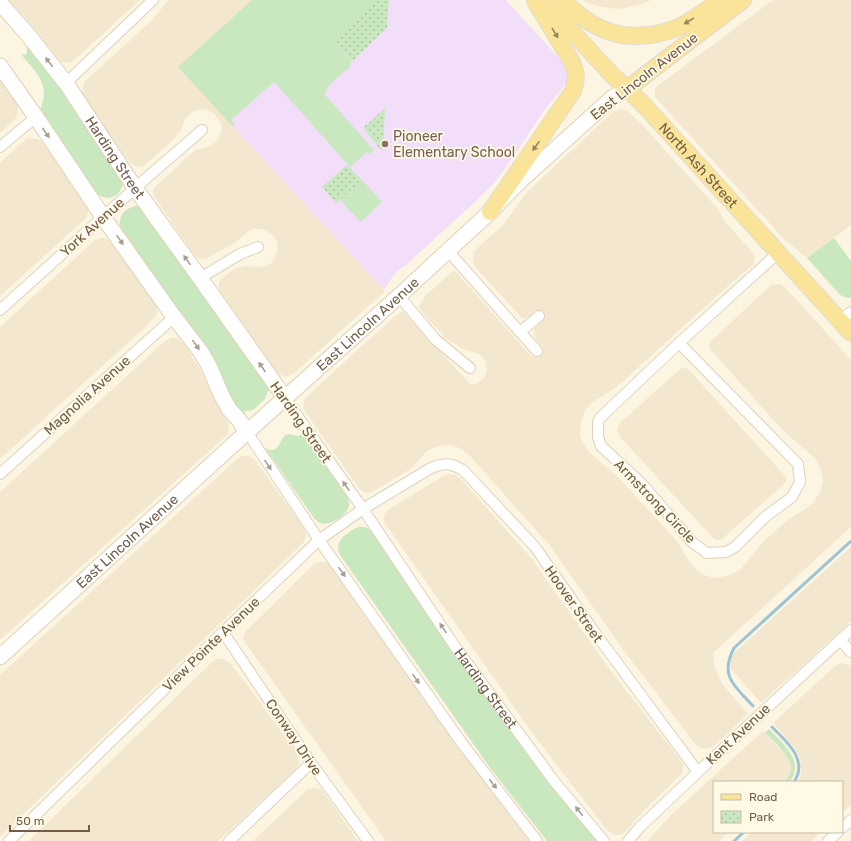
<svg xmlns="http://www.w3.org/2000/svg" width="851" height="841" viewBox="0 0 851 841" font-family="Rubik,sans-serif">
  <style>
    .residential { fill: #f3e8cf }
    .education { fill: #f2def8 }
    .green { fill: #cae8c0 }
    .park { fill: url(#park-dots) }
    .lines { fill: none; stroke-linecap: round; stroke-linejoin: round }
    .stream { stroke: #9cc4d6; stroke-width: 3 }
    .street-casing { stroke: #dfd2bd; stroke-width: 12 }
    .secondary-casing { stroke: #e1d1b8; stroke-width: 17 }
    .primary-casing { stroke: #e0dbd7; stroke-width: 18 }
    .street { stroke: #fff; stroke-width: 10 }
    .secondary { stroke: #fff; stroke-width: 15 }
    .primary { stroke: #fae499; stroke-width: 16 }
    .oneway { fill: #9b8660 }
    .oneway2 { fill: #aa9e91 }
    .education-dot { fill: #8d6e63; stroke: #fff9e6; stroke-width: 1.5 }
    .labels { text-anchor: middle; stroke-width: 3.5; stroke-linejoin: round; paint-order: stroke }
    .street-label { font-size: 14px; fill: #725d48; stroke: #fff9e6 }
    .education-label { font-size: 14px; fill: #785e54; stroke: #fff9e6; text-anchor: start }
  </style>
  <defs>
    <pattern id="park-dots" width="8" height="8" patternUnits="userSpaceOnUse"><rect width="8" height="8" fill="#cae8c0"/><path d="M2 2h.1M6 6h.1" fill="none" stroke="#a8bf9e" stroke-width="1.8" stroke-linecap="round"/></pattern>
  </defs>
  <rect width="100%" height="100%" fill="#fcf5e1"/>
  <path class="residential" d="M 9,0 L 140,0 L 74,60 L 69,63 L 61,62 L 59,60 L 32,26 Z
    M 169,0 L 252,0 L 178,67 L 384,290 L 384,292 L 293,374 L 290,375 L 286,377 L 283,376 L 277,372 L 220,291 L 219,288 L 219,282 L 221,279 L 234,269 L 245,266 L 264,267 L 272,263 L 276,255 L 278,248 L 277,242 L 273,235 L 263,229 L 252,229 L 246,233 L 236,242 L 221,250 L 209,257 L 206,259 L 198,258 L 192,252 L 154,196 L 153,191 L 156,186 L 187,157 L 196,150 L 210,146 L 217,141 L 221,133 L 222,129 L 220,121 L 217,117 L 213,113 L 207,110 L 202,109 L 194,111 L 191,113 L 186,117 L 180,132 L 173,140 L 145,165 L 139,167 L 136,166 L 129,162 L 82,95 L 82,92 L 84,82 L 149,23 Z
    M 581,0 L 651,0 L 640,5 L 620,9 L 609,8 L 597,6 Z
    M 773,0 L 851,0 L 851,225 L 807,258 L 783,238 L 655,97 L 655,88 Z
    M 0,79 L 18,105 L 18,108 L 17,116 L 15,119 L 0,133 Z
    M 621,109 L 628,111 L 647,130 L 717,208 L 726,223 L 752,252 L 755,257 L 754,262 L 753,265 L 737,278 L 623,381 L 616,387 L 592,403 L 585,411 L 581,421 L 580,434 L 582,441 L 589,452 L 618,477 L 667,530 L 678,543 L 691,564 L 700,573 L 707,576 L 714,578 L 722,577 L 733,574 L 741,569 L 761,544 L 767,538 L 788,520 L 805,509 L 814,502 L 820,492 L 823,482 L 821,470 L 816,459 L 787,434 L 767,413 L 710,349 L 709,346 L 710,342 L 771,285 L 779,284 L 782,285 L 797,300 L 851,360 L 851,527 L 713,653 L 715,668 L 722,684 L 748,714 L 713,747 L 706,749 L 700,748 L 696,745 L 622,648 L 550,546 L 470,456 L 459,448 L 454,446 L 449,445 L 435,447 L 426,452 L 412,468 L 374,491 L 367,493 L 363,492 L 358,487 L 304,410 L 303,407 L 304,400 L 305,398 L 395,316 L 403,311 L 471,385 L 476,384 L 484,378 L 487,371 L 486,366 L 485,360 L 479,354 L 463,349 L 442,337 L 444,335 L 436,328 L 422,312 L 419,307 L 420,304 L 425,298 L 424,297 L 454,270 L 532,357 L 543,347 L 536,340 L 534,333 L 534,329 L 544,319 L 536,310 L 529,317 L 522,318 L 474,266 L 473,252 L 503,225 L 527,192 L 613,112 Z
    M 27,138 L 38,139 L 43,143 L 86,205 L 88,208 L 88,213 L 85,219 L 0,296 L 0,163 Z
    M 101,238 L 105,238 L 109,240 L 112,243 L 156,306 L 157,309 L 156,316 L 143,329 L 0,459 L 0,327 L 94,241 Z
    M 173,337 L 178,339 L 184,344 L 200,369 L 217,405 L 228,423 L 229,428 L 228,434 L 0,640 L 0,492 L 165,341 Z
    M 684,367 L 688,369 L 786,477 L 786,481 L 783,485 L 721,540 L 716,540 L 713,538 L 621,438 L 618,433 L 617,429 L 620,423 L 679,370 Z
    M 242,456 L 248,456 L 253,458 L 256,461 L 305,530 L 306,536 L 304,542 L 0,837 L 0,675 L 236,460 Z
    M 449,474 L 456,475 L 460,478 L 532,559 L 610,670 L 682,762 L 683,766 L 683,770 L 681,775 L 650,804 L 624,833 L 620,835 L 615,835 L 611,833 L 607,830 L 536,738 L 384,522 L 384,515 L 388,510 L 445,475 Z
    M 851,547 L 851,621 L 761,703 L 732,670 L 730,666 L 732,656 L 735,652 Z
    M 318,562 L 325,562 L 328,563 L 331,566 L 475,770 L 529,841 L 386,841 L 244,641 L 243,638 L 245,632 L 313,565 Z
    M 217,659 L 224,659 L 230,663 L 249,687 L 297,754 L 299,762 L 297,768 L 294,771 L 218,841 L 29,841 L 213,661 Z
    M 841,663 L 848,664 L 851,667 L 851,804 L 842,813 L 842,782 L 798,782 L 801,774 L 801,762 L 799,756 L 793,746 L 773,723 L 835,666 Z
    M 763,731 L 788,758 L 791,769 L 789,774 L 784,782 L 714,782 L 714,832 L 729,832 L 719,841 L 647,841 L 671,815 Z
    M 313,788 L 320,789 L 323,791 L 358,841 L 253,841 L 307,790 Z
    M 752,832 L 821,832 L 811,841 L 742,841 Z"/>
  <path class="education" d="M 252,0 L 506,0 L 568,68 L 569,73 L 568,80 L 567,82 L 543,112 L 505,169 L 493,184 L 477,200 L 406,265 L 397,271 L 389,282 L 384,290 L 178,67 Z"/>
  <path class="green" d="M 252,0 L 379,0 L 334,41 L 351,61 L 349,69 L 347,69 L 327,87 L 327,90 L 324,94 L 374,150 L 369,154 L 367,152 L 350,167 L 274,82 L 231,120 L 235,125 L 233,127 L 178,67 Z
    M 26,40 L 37,53 L 123,182 C 121,198 106,203 95,192 L 40,112 C 41,107 43,101 44,96 C 45,78 31,67 21,54 L 26,55 L 27,51 Z
    M 362,180 L 382,202 L 361,222 L 340,200 Z
    M 135,206 L 141,207 L 270,388 L 271,391 L 268,391 L 265,399 L 253,410 L 245,411 L 245,414 L 236,409 L 122,230 C 116,219 123,209 135,206 Z
    M 834,238 L 851,261 L 851,298 L 848,298 L 840,295 L 807,258 Z
    M 303,433 L 345,494 C 348,498 350,502 349,506 C 347,515 330,526 321,523 C 318,523 316,520 314,518 L 265,448 C 278,455 278,444 285,435 L 289,434 L 298,436 Z
    M 359,527 C 364,526 369,528 372,532 L 437,623 L 598,841 L 547,841 L 491,769 L 340,555 C 336,546 339,539 347,534 C 351,531 354,528 359,527 Z
    M 769,729 C 783,744 805,760 790,782 L 784,782 C 787,778 791,774 791,768 C 790,755 773,741 765,733 Z"/>
  <path class="park" d="M 379,0 L 389,0 L 387,28 L 352,61 L 334,41 Z
    M 385,108 L 383,148 L 381,150 L 363,128 Z
    M 347,165 L 362,180 L 336,203 L 322,187 Z"/>
  <g class="lines">
    <path class="stream" d="M 753,706 C 735,686 719,677 734,648 L 851,541
      M 772,727 C 786,741 809,760 794,782
      M 734,841 L 744,832"/>
    <defs>
      <g id="street">
        <path d="M 66,83 L 153,0"/>
        <path d="M 0,147 L 36,117"/>
        <path d="M 448,251 L 537,351"/>
        <path d="M 200,278 L 240,254 L 258,247"/>
        <path d="M 399,296 L 436,340 L 470,368"/>
        <path d="M 0,310 L 135,188 L 202,130"/>
        <path d="M 840,320 L 851,312"/>
        <path d="M 520,332 L 539,316"/>
        <path d="M 679,343 L 798,464 L 800,482 L 792,497 L 765,517 L 735,547 L 726,552 L 707,553 L 692,542 L 643,485 L 601,446 L 598,437 L 598,422 L 600,418 L 679,343 L 778,253"/>
        <path id="s1" d="M 285,398 L 363,509 L 454,645 L 554,781 L 604,841"/>
        <path d="M 247,432 L 319,540 L 461,742 L 537,841"/>
        <path d="M 0,474 L 174,317"/>
        <path d="M 223,632 L 311,763 L 368,841"/>
        <path d="M 840,640 L 851,652"/>
        <path d="M 842,828 L 851,820"/>
        <path d="M 9,841 L 223,632 L 319,540 L 363,509 L 431,468 C 445,462 452,463 464,471 L 535,547 L 598,637 L 698,772"/>
        <path d="M 229,841 L 311,763"/>
        <path d="M 628,841 L 640,827 L 698,772 L 851,630"/>
        <path d="M 828,841 L 838,832"/>
      </g>
      <g id="secondary">
        <path id="s2" d="M 0,3 L 29,36 L 66,83 L 135,188 L 200,278 L 285,398"/>
        <path d="M 0,66 L 36,117 L 103,217 L 174,317 L 201,352 L 209,366 L 221,394 L 229,409 L 239,420 L 247,432"/>
        <path id="s3" d="M 0,657 L 247,432 L 399,296 L 490,212 L 520,181 L 612,98 L 627,89"/>
      </g>
      <g id="primary">
        <path id="s4" d="M 543,0 L 612,75 L 642,103 L 851,333"/>
        <path d="M 563,0 C 582,20 607,36 635,36 C 640,36 646,35 651,35 C 662,33 673,30 683,25 C 696,18 709,8 722,0"/>
        <path d="M 627,89 L 743,0"/>
        <path d="M 490,212 L 573,91 C 577,78 577,75 572,62 L 535,1"/>
      </g>
    </defs>
    <use href="#street" class="street-casing"/>
    <use href="#secondary" class="secondary-casing"/>
    <use href="#primary" class="primary-casing"/>
    <use href="#street" class="street"/>
    <use href="#secondary" class="secondary"/>
    <use href="#primary" class="primary"/>
  </g>
  <defs><path id="oneway-solid" d="M-6-.8H1V-3.2L6.5 0L1 3.2V.8H-6Z"/></defs>
  <g class="oneway">
    <use href="#oneway-solid" transform="translate(689 21) rotate(148)"/>
    <use href="#oneway-solid" transform="translate(555 33) rotate(59)"/>
    <use href="#oneway-solid" transform="translate(536 146) rotate(125)"/>
  </g>
  <g class="oneway2">
    <use href="#oneway-solid" transform="translate(49 62) rotate(-128)"/>
    <use href="#oneway-solid" transform="translate(46 133) rotate(56)"/>
    <use href="#oneway-solid" transform="translate(120 240) rotate(55)"/>
    <use href="#oneway-solid" transform="translate(187 260) rotate(-126)"/>
    <use href="#oneway-solid" transform="translate(196 345) rotate(54)"/>
    <use href="#oneway-solid" transform="translate(262 367) rotate(-125)"/>
    <use href="#oneway-solid" transform="translate(268 465) rotate(56)"/>
    <use href="#oneway-solid" transform="translate(346 486) rotate(-125)"/>
    <use href="#oneway-solid" transform="translate(342 572) rotate(55)"/>
    <use href="#oneway-solid" transform="translate(443 628) rotate(-124)"/>
    <use href="#oneway-solid" transform="translate(416 679) rotate(55)"/>
    <use href="#oneway-solid" transform="translate(493 784) rotate(52)"/>
    <use href="#oneway-solid" transform="translate(579 811) rotate(-129)"/>
  </g>
  <circle class="education-dot" cx="385" cy="144" r="4"/>
  <g class="labels">
    <g class="street-label">
      <text transform="translate(644 76) rotate(-38)" y="5">East Lincoln Avenue</text>
      <text dy="5" stroke="none"><textPath href="#s2" startOffset="193">Harding Street</textPath></text>
      <text dy="5" stroke="none"><textPath href="#s4" startOffset="227">North Ash Street</textPath></text>
      <text transform="translate(92 227) rotate(-42)" y="5">York Avenue</text>
      <text dy="5" stroke="none"><textPath href="#s3" startOffset="496">East Lincoln Avenue</textPath></text>
      <text transform="translate(87 395) rotate(-42)" y="5">Magnolia Avenue</text>
      <text transform="translate(301 422) rotate(55)" y="5">Harding Street</text>
      <text transform="translate(655 501) rotate(46)" y="5">Armstrong Circle</text>
      <text dy="5" stroke="none"><textPath href="#s3" startOffset="172">East Lincoln Avenue</textPath></text>
      <text transform="translate(574 604) rotate(55)" y="5">Hoover Street</text>
      <text transform="translate(211 644) rotate(-44)" y="5">View Pointe Avenue</text>
      <text dy="5" stroke="none"><textPath href="#s1" startOffset="353">Harding Street</textPath></text>
      <text transform="translate(738 734) rotate(-43)" y="5">Kent Avenue</text>
      <text transform="translate(294 737) rotate(56)" y="5">Conway Drive</text>
    </g>
    <g class="education-label">
      <text x="393" y="141">Pioneer<tspan x="393" dy="16">Elementary School</tspan></text>
    </g>
  </g>
  <rect x="713" y="781" width="130" height="52" fill="#fff9e6" stroke="#c7bba7"/>
  <rect x="721" y="794" width="20" height="6" fill="#fae499" stroke="#c7bba7"/>
  <text x="749" y="801" font-size="12" fill="#725d48">Road</text>
  <rect x="721" y="811" width="20" height="12" fill="url(#park-dots)" stroke="#c7bba7"/>
  <text x="749" y="821" font-size="12" fill="#725d48">Park</text>
  <path d="M10 825v6h79v-6" fill="none" stroke="#725d48" stroke-width="2"/>
  <text x="16" y="825" font-size="12" fill="#725d48" stroke="#fff9e6" stroke-width="3" paint-order="stroke">50 m</text>
</svg>
